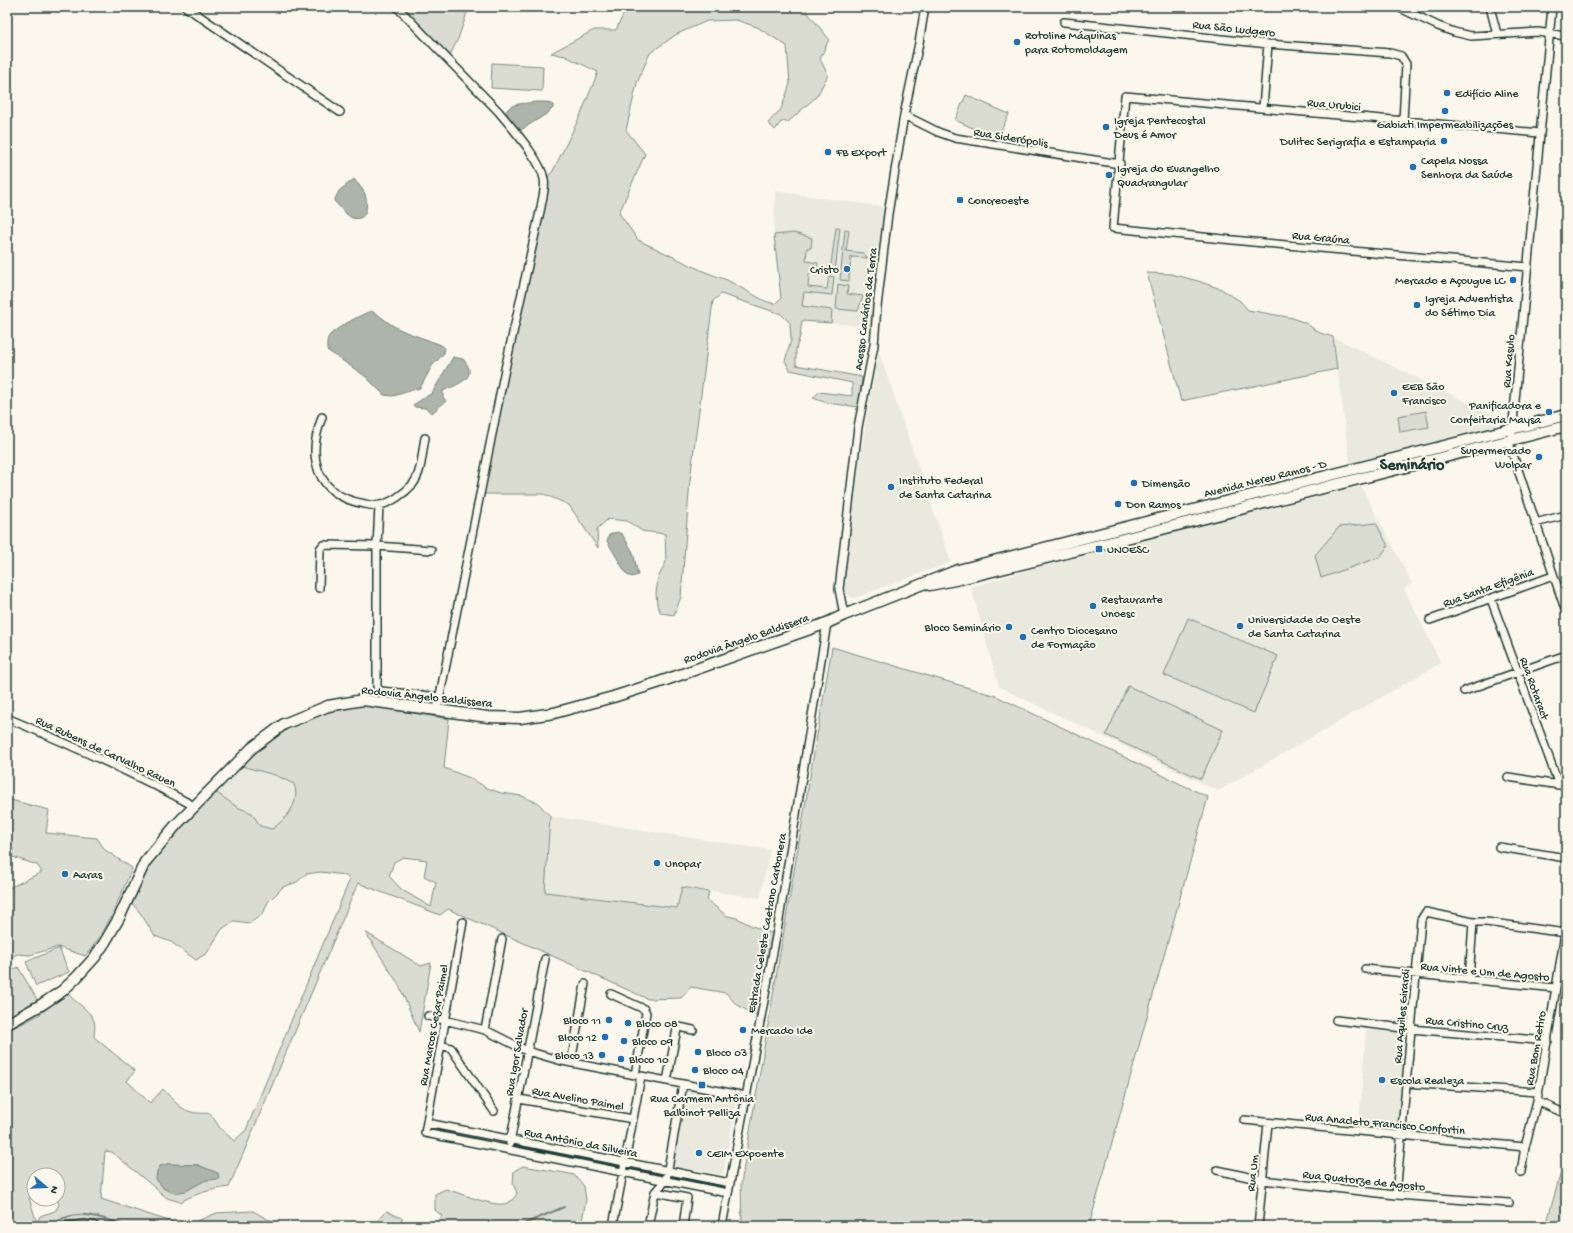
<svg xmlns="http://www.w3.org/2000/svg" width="1573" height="1233" viewBox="0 0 1573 1233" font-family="'Gochi Hand',sans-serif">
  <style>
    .built { fill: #eae9de }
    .green { fill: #dbdcd1; stroke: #7d8c82; fill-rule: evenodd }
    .water { fill: #adb4aa; stroke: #74847b }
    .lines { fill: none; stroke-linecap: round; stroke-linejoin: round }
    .stream { stroke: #74847b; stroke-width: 2 }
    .street-casing { stroke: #1f3d34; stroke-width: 10 }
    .secondary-casing { stroke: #1f3d34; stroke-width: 13 }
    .street { stroke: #fbf7ec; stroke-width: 7 }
    .secondary { stroke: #fbf7ec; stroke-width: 10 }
    .poi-dot { fill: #1f6fb2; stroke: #fbf7ec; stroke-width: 1.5 }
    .labels { text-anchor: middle; stroke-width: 4; stroke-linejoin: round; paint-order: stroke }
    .street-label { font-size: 12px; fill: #1f3d34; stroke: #fbf7ec }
    .poi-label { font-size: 12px; fill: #1f3d34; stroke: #fbf7ec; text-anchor: start }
    .district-label { font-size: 16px; font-weight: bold; fill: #1f3d34; stroke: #fbf7ec }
  </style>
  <rect width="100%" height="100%" fill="#fbf7ec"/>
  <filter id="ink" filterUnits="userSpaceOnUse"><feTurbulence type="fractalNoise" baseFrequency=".025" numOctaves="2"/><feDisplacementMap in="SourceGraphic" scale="8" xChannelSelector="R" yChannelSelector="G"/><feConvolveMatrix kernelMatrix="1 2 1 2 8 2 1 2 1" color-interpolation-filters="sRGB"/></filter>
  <g filter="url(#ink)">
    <path class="built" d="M 775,191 L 884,207 L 871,327 L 802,320 L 781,298 L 774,235 Z
      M 1333,337 L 1497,417 L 1496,426 L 1350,463 Z
      M 879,352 L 951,562 L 854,598 L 845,593 L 844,589 L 847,555 L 866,420 Z
      M 1361,486 L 1412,583 L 1404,589 L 1441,663 L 1218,791 L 999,687 L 971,587 L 1039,567 Z
      M 241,766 L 275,775 L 294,784 L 297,791 L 290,812 L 281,822 L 272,829 L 260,826 L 252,813 L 237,807 L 217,793 Z
      M 550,816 L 770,850 L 760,898 L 682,887 L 677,908 L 545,892 Z
      M 1366,1030 L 1405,1033 L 1398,1129 L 1359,1127 Z
      M 687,1090 L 737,1099 L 723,1175 L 673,1166 Z"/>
    <path class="green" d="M 397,7 L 469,7 L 458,39 L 448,59 Z
      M 627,7 L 803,7 L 829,39 L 820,59 L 828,75 L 817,96 L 788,122 L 784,121 L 780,123 L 775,130 L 768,123 L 781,109 L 790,84 L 787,46 L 757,27 L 736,20 L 707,21 L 677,34 L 650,53 L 637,83 L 626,130 L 645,154 L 619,213 L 638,240 L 705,272 L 727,280 L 765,301 L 775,304 L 781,298 L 774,235 L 794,233 L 812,238 L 811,248 L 807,248 L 806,261 L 818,263 L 817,275 L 809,274 L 808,287 L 827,289 L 829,276 L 834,277 L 832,295 L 804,292 L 802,306 L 832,310 L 831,323 L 802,321 L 800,336 L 796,349 L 796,365 L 862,377 L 859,407 L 827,403 L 813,398 L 819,392 L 852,396 L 852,383 L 790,370 L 785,361 L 791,340 L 790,323 L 781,314 L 721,294 L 713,301 L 690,480 L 681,597 L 674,615 L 661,613 L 657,605 L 656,593 L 658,578 L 666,562 L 665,534 L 642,531 L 627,521 L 608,519 L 597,529 L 598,548 L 569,505 L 544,494 L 481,494 L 545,180 L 553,171 L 581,114 L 598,72 L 565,56 L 551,53 L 594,30 L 616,30 Z
      M 492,63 L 543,66 L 542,91 L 491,88 Z
      M 966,95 L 1009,114 L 997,139 L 955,120 Z
      M 836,228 L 840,228 L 835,272 L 830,271 Z
      M 845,229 L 849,230 L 846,251 L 863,253 L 868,258 L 851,257 L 849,281 L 840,280 Z
      M 1147,273 L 1171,274 L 1198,281 L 1221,289 L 1240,301 L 1248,310 L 1293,318 L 1305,323 L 1320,333 L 1333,337 L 1337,369 L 1181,401 Z
      M 838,284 L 848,286 L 847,294 L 863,296 L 858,311 L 836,309 Z
      M 1426,411 L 1429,427 L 1400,432 L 1398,416 Z
      M 1376,523 L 1388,546 L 1380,557 L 1321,578 L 1315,555 L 1339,527 Z
      M 1188,618 L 1278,656 L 1254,713 L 1164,675 Z
      M 832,647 L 996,696 L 1208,797 L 1089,1226 L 742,1226 L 741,1184 Z
      M 1128,686 L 1223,730 L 1201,779 L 1106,735 Z
      M 364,705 L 449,719 L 444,768 L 470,778 L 487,788 L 501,793 L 522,796 L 538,803 L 550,816 L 545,892 L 677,908 L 682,887 L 709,892 L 707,900 L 727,916 L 737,918 L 752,926 L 774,934 L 759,1014 L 753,1014 L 736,1004 L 726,993 L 691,987 L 681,998 L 648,999 L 448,909 L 440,915 L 358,883 L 229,1187 C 209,1190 197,1193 180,1202 L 167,1198 L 112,1152 L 105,1151 L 101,1199 L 175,1223 L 192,1223 L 217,1213 L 253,1211 L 267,1219 L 292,1226 L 7,1226 L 7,1031 L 39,1015 L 67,992 C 74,1003 89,1008 94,1021 C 96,1025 94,1032 94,1037 L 135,1071 L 127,1081 L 150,1103 L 163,1089 C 179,1107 185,1115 210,1113 L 220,1128 L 234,1141 L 246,1130 L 350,879 L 344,875 L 321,872 L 306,874 L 297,882 L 283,887 L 268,902 L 263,914 L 250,923 L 234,921 L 222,929 L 207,953 L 196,960 L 171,942 L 155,936 L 141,914 L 131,902 C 144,861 182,823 212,795 L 217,793 L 237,807 L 252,813 L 260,826 L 272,829 C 286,819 301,803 294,784 L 275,775 L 241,766 L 245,760 C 258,750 272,736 286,728 C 310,714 337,710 364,705 ZM 403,857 L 427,860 L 424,876 L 436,882 L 431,907 L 402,890 L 389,876 L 394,862 ZM 167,1164 L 198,1165 L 206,1169 L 219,1179 L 206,1180 ZM 34,1175 L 58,1175 L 57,1199 L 59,1205 L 55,1211 L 40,1216 L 37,1223 L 29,1198 L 34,1196 Z
      M 7,799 L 49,810 L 46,833 L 97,838 L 105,850 L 132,868 C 119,898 108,931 85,956 L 58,947 L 30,955 L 17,954 L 7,960 L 7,889 L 42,872 L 37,865 L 7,855 Z
      M 365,932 L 421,966 L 431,963 L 419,1032 L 399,985 Z
      M 59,948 L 69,972 L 36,986 L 26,962 Z
      M 18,967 L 38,1001 L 7,1018 L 7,974 Z
      M 1566,1141 L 1566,1225 L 1547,1222 L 1564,1161 Z
      M 523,1166 L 565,1173 L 574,1175 L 584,1186 L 586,1200 L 581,1226 L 428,1226 L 437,1223 L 442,1216 L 435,1210 L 435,1194 L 446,1189 C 460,1193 490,1206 504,1204 C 510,1203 515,1198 517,1193 L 513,1184 L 514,1171 Z
      M 387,1211 L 401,1218 L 411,1226 L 375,1226 L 379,1218 Z"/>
    <path class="water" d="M 536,102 L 546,102 L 553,105 L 553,108 L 548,113 L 521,130 L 509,119 L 506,112 C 510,102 526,104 536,102 Z
      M 354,179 C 357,183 363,189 365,194 C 368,204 368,222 352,218 C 346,215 339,206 334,201 L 339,191 Z
      M 371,311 C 381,315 387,323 397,328 C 411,335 427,339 441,345 L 445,348 L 444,353 L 432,366 L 420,388 L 393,396 L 384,395 L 365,376 L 327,350 C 327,345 326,339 330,335 C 336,328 362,314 371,311 Z
      M 453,357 L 463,359 C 480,378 458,384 443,391 L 443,397 L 446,401 L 432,413 L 425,408 L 415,407 L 413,405 L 432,393 Z
      M 617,532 L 622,534 L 633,552 L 638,575 L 632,577 L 627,575 L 607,541 L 609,535 Z
      M 167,1164 L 198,1165 L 218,1173 L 219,1179 L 206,1180 L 186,1191 L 174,1193 L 164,1189 L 156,1179 L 157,1171 L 160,1166 Z"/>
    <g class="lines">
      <path class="stream" d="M 51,1226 C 76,1205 101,1218 128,1226
        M 519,1226 L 564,1207"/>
      <defs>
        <path id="street" d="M 186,7 L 340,112
          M 397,7 L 499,112 C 512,128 541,160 544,179 C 546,188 542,199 541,207 L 505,369 L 437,710
          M 1398,7 L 1438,26 L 1454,32 L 1471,36 L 1538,32 L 1566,36
          M 1490,7 L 1497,34
          M 1552,7 L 1513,422 L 1510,446 L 1566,612
          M 1064,22 L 1268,44 L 1390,53 L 1401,56 L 1406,64 L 1403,121
          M 1263,108 L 1268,44
          M 904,115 L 938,132 L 955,138 L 1120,164
          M 1528,267 L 1253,242 L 1113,228 L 1125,96 L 1540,133
          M 322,417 C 317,432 313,445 316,462 C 321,487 340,500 365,504 C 369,505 375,506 380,505 C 391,503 405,493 413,484 C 422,472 422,452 425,438
          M 379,506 L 377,546 L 377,687 L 380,691 L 440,697
          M 1535,523 L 1566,515
          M 319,588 L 320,549 L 323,545 L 377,546 L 431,550
          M 1491,599 L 1559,785
          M 844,615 L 839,589 L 858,427 L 874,345 L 877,307 L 888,214 L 904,115 L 919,43 L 925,7
          M 1430,620 L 1553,576
          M 1464,691 L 1566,655
          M 7,718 C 71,745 134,773 194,806
          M 1508,777 L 1566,786
          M 1499,847 L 1566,858
          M 463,922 L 425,1133 L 728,1193
          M 1365,969 L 1556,988
          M 1469,980 L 1473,922
          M 611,994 L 644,1009 L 646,1013 L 635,1075
          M 428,1016 L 485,1030 L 527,1051 L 562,1061 L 746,1096
          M 1336,1020 L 1411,1029 L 1548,1041
          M 485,1030 L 502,939
          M 441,1045 L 451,1048 L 494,1111
          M 571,1063 L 585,984
          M 667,1081 L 677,1029 L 679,1027 L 693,1030
          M 1406,1083 L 1538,1092
          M 519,1099 L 633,1119
          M 1537,1101 L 1566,1114
          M 1244,1120 L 1525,1147
          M 427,1123 L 730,1183
          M 510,1143 L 545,959
          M 1217,1170 L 1262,1180 L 1396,1195 L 1509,1203
          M 1521,1172 L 1525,1147 L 1537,1101 L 1566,928
          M 655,1192 L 687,1198 L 683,1226
          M 1396,1195 L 1421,920 L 1426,912 L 1473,922 L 1486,922 L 1566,933
          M 68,1226 L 84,1224 L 95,1226
          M 613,1226 L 641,1076
          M 648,1226 L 655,1192 L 666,1180 L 683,1084
          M 722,1226 L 779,920 L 827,623
          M 1258,1226 L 1268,1123"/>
        <path id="secondary" d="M 930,585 L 960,579 L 1115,541 L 1566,426
          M 7,1024 L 41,1005 L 62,991 L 76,978 L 95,957 L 105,942 L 119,918 L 145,862 L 176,825 L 252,748 L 284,724 L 328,706 L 363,700 L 488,717 L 520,718 L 554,713 L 613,697 L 657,683 L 827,623 L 844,615 L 958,570 L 1566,415"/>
      </defs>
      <use href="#street" class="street-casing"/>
      <use href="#secondary" class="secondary-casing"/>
      <use href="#street" class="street"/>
      <use href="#secondary" class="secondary"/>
    </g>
  </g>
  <g class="poi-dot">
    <circle cx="1017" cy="42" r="4"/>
    <circle cx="1447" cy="93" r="4"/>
    <circle cx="1445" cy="111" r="4"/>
    <circle cx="1106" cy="127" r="4"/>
    <circle cx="1444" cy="141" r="4"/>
    <circle cx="828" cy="152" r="4"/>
    <circle cx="1413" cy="167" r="4"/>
    <circle cx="1109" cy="175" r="4"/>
    <circle cx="960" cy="200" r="4"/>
    <circle cx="847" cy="269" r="4"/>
    <circle cx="1513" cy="280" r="4"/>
    <circle cx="1417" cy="305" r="4"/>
    <circle cx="1394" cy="393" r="4"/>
    <circle cx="1549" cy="412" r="4"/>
    <circle cx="1539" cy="457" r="4"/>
    <circle cx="1134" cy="483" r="4"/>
    <circle cx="891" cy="487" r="4"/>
    <circle cx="1118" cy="504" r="4"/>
    <rect x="1095" y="545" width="8" height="8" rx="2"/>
    <circle cx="1093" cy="606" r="4"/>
    <circle cx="1240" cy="626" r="4"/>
    <circle cx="1009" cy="627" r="4"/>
    <circle cx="1023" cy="637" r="4"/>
    <circle cx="657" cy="863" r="4"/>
    <circle cx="65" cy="874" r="4"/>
    <circle cx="609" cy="1020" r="4"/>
    <circle cx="628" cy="1023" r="4"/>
    <circle cx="743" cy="1030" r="4"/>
    <circle cx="605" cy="1037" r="4"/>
    <circle cx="624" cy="1041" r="4"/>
    <circle cx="698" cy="1052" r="4"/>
    <circle cx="602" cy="1055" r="4"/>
    <circle cx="621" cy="1059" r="4"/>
    <circle cx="695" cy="1070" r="4"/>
    <circle cx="1382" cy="1080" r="4"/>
    <rect x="698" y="1081" width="8" height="8" rx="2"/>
    <circle cx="699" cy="1153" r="4"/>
  </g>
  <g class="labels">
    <g class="street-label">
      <text transform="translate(1234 28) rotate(6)" y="4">Rua São Ludgero</text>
      <text transform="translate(1334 104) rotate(5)" y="4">Rua Urubici</text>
      <text transform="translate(1011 137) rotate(9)" y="4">Rua Siderópolis</text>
      <text transform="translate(1321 237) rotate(5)" y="4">Rua Graúna</text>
      <text transform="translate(865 309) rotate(-83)" y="4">Acesso Canários da Terra</text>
      <text transform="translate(1508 361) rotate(-85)" y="4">Rua Kasulo</text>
      <text transform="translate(1265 478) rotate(-14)" y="4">Avenida Nereu Ramos - D</text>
      <text transform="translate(1488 587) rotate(-20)" y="4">Rua Santa Efigênia</text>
      <text transform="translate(746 638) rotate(-19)" y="4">Rodovia Ângelo Baldissera</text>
      <text transform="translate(1535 688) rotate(70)" y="4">Rua Rotaract</text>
      <text transform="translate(427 696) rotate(6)" y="4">Rodovia Ângelo Baldissera</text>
      <text transform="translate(106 751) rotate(25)" y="4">Rua Rubens de Carvalho Rauen</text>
      <text transform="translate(766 923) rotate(-80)" y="4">Estrada Celeste Caetano Carbonera</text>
      <text transform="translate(1485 971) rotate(5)" y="4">Rua Vinte e Um de Agosto</text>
      <text transform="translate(1401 1016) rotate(-85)" y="4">Rua Aquiles Girardi</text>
      <text transform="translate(1467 1023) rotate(5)" y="4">Rua Cristino Cruz</text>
      <text transform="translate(433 1025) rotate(-80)" y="4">Rua Marcos Cezar Paimel</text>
      <text transform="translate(1535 1048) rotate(-80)" y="4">Rua Bom Retiro</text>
      <text transform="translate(516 1052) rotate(-80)" y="4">Rua Igor Salvador</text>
      <text transform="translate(578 1098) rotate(10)" y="4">Rua Avelino Paimel</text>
      <text transform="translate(1385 1123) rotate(5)" y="4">Rua Anacleto Francisco Confortin</text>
      <text transform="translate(581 1142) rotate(11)" y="4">Rua Antônio da Silveira</text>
      <text transform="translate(1252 1173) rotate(-84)" y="4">Rua Um</text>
      <text transform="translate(1364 1180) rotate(6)" y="4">Rua Quatorze de Agosto</text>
    </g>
    <g class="poi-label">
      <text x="1025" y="39">Rotoline Máquinas<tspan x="1025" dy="14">para Rotomoldagem</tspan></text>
      <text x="1455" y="97">Edifício Aline</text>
      <text x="1114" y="124">Igreja Pentecostal<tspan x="1114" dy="14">Deus é Amor</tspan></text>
      <text x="1445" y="128" text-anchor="middle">Gabiati Impermeabilizações</text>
      <text x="1436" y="145" text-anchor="end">Dulitec Serigrafia e Estamparia</text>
      <text x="836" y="156">FB Export</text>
      <text x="1421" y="164">Capela Nossa<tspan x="1421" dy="14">Senhora da Saúde</tspan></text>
      <text x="1117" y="172">Igreja do Evangelho<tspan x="1117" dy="14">Quadrangular</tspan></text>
      <text x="968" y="204">Concreoeste</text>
      <text x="839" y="273" text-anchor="end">Cristo</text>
      <text x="1505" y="284" text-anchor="end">Mercado e Açougue LC</text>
      <text x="1425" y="302">Igreja Adventista<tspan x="1425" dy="14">do Sétimo Dia</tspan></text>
      <text x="1402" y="390">EEB São<tspan x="1402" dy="14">Francisco</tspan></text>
      <text x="1541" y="409" text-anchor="end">Panificadora e<tspan x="1541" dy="14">Confeitaria Maysa</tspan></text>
      <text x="1531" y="454" text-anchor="end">Supermercado<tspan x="1531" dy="14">Wolpar</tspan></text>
      <text x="899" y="484">Instituto Federal<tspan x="899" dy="14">de Santa Catarina</tspan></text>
      <text x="1142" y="487">Dimensão</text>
      <text x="1126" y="508">Don Ramos</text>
      <text x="1107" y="553">UNOESC</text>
      <text x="1101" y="603">Restaurante<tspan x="1101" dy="14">Unoesc</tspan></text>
      <text x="1248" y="623">Universidade do Oeste<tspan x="1248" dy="14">de Santa Catarina</tspan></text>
      <text x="1001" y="631" text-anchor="end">Bloco Seminário</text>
      <text x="1031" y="634">Centro Diocesano<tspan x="1031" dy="14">de Formação</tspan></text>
      <text x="665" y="867">Unopar</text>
      <text x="73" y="878">Aaras</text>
      <text x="601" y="1024" text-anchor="end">Bloco 11</text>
      <text x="636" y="1027">Bloco 08</text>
      <text x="751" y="1034">Mercado Ide</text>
      <text x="597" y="1041" text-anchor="end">Bloco 12</text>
      <text x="632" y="1045">Bloco 09</text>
      <text x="706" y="1056">Bloco 03</text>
      <text x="594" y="1059" text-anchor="end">Bloco 13</text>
      <text x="629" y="1063">Bloco 10</text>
      <text x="703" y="1074">Bloco 04</text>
      <text x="1390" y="1084">Escola Realeza</text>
      <text x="702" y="1102" text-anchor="middle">Rua Carmem Antônia<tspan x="702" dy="14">Balbinot Pelliza</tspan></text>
      <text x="707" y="1157">CEIM Expoente</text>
    </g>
    <g class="district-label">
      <text x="1412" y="469">Seminário</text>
    </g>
  </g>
  <rect width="1573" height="1233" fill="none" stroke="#fbf7ec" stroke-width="24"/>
  <rect x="12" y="12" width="1549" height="1209" fill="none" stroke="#1f3d34" stroke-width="1.5" filter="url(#ink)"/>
  <g transform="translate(46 1187) rotate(109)"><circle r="19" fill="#fbf7ec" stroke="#a3ada2"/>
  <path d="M0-3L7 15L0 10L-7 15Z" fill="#1f6fb2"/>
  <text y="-6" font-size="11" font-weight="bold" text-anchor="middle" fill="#1f3d34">N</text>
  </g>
</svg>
